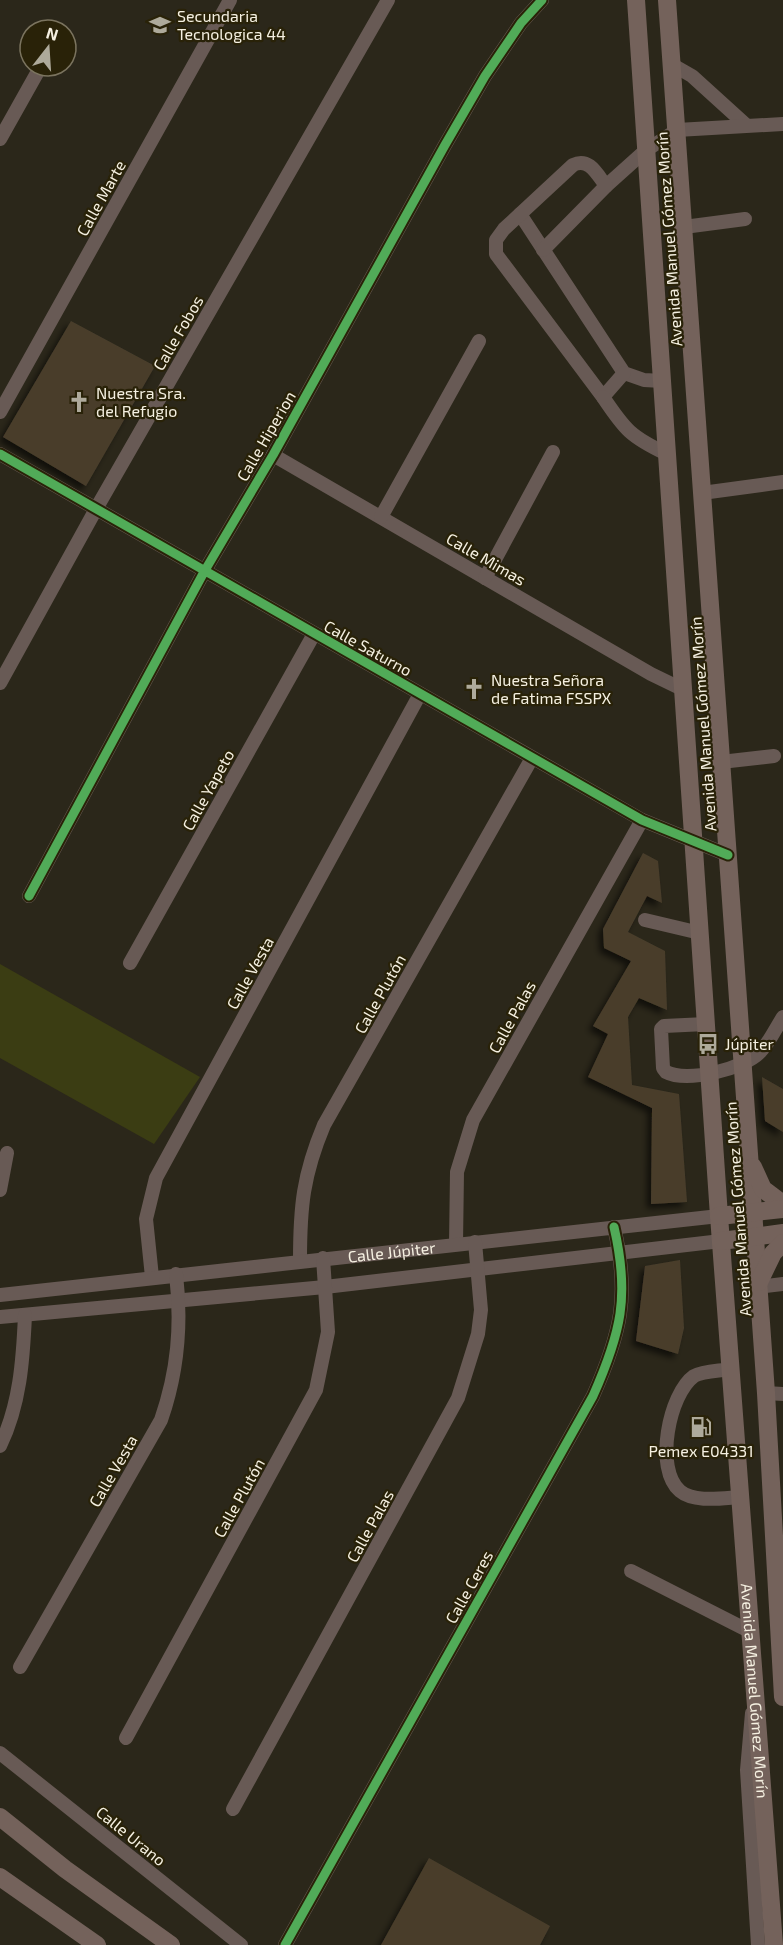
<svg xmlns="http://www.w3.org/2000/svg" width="783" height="1945" viewBox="0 0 783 1945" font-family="'Exo 2',sans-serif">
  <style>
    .green { fill: #3b3d13 }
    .building { fill: #493e2c; filter: url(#shadow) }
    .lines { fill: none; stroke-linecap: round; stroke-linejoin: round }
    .minor { stroke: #685a55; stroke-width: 14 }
    .major { stroke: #74625b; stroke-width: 18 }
    .cycleway-casing { stroke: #292208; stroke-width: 13 }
    .cycleway { stroke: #51ab58; stroke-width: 9 }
    .labels { text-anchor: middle; stroke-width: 4.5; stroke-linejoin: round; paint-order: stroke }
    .poi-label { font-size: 16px; fill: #f5f0e1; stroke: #292208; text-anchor: start }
    .street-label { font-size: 16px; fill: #f5f0e1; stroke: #292208 }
  </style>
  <defs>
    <filter id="shadow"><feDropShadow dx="-4.5" dy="4.5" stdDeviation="3" flood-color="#0009"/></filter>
  </defs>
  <rect width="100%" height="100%" fill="#2b271a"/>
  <path class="green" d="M 0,964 L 200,1077 L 154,1144 L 0,1058 Z"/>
  <path class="building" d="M 71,321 L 155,366 L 86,486 L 3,437 Z
    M 643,853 L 658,861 L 662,903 L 647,896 L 628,932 L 665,951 L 667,1010 L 639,998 L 628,1017 L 632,1085 L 679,1094 L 687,1202 L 651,1204 L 652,1108 L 588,1077 L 608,1034 L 593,1026 L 631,961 L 604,948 L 603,929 Z
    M 762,1077 L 783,1089 L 783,1132 L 765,1121 Z
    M 680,1260 L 684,1328 L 678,1354 L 636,1341 L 645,1266 Z
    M 429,1858 L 550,1926 L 540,1945 L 381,1945 Z"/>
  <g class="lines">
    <g class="minor">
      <path d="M 671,64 L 692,76 L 746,125"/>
      <path d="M 0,139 L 41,66"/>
      <path d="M 606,186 L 645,151 L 677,130 L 783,124"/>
      <path d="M 520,214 L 624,373 L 644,380 L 662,381"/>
      <path d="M 684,227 L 745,219"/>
      <path d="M 543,250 L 606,186 C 597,174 589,157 573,165 L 504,229 L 496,240 L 496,254 L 603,397 L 624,373"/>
      <path d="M 603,397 C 625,430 631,437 667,454"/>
      <path d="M 0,412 L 230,0"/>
      <path d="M 0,454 L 642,820 L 728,855"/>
      <path d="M 273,455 L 651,674 L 684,690"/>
      <path d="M 702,493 L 783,482"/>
      <path d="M 381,517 L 479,341"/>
      <path d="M 485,578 L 553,452"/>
      <path d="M 0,683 L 96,509 L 388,0"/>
      <path d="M 721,762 L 774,756"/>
      <path d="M 29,896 L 204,572 L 273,455 L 445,145 L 485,76 L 521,23 L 542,0"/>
      <path d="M 645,920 L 700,933"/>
      <path d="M 130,963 L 314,634"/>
      <path d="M 706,1024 L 664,1026 L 661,1029 L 663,1068 L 666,1072 C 687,1083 744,1069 760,1052 C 769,1043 776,1028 783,1017"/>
      <path d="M 0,1190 L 7,1153"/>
      <path d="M 456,1244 L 457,1172 L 473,1120 L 642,820"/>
      <path d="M 300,1260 C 300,1207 303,1175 324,1125 L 532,758"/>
      <path d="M 152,1277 L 146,1219 L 156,1178 L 420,694"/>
      <path d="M 757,1287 L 783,1284"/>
      <path id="s1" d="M 0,1295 L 719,1216"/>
      <path d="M 0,1317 L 325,1287 L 721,1241"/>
      <path d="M 730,1369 C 720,1371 703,1371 694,1376 C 669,1394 654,1469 680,1491 C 694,1503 723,1498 740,1497"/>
      <path d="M 766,1393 L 783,1394"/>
      <path d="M 0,1446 C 20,1405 23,1360 25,1315"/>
      <path d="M 631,1571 L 749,1631"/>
      <path d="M 20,1667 L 161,1420 C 178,1371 182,1325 176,1274"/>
      <path d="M 752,1713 L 747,1770 L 758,1945"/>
      <path d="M 126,1738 L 316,1390 L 328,1332 L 323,1258"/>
      <path d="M 0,1753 L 241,1945"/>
      <path d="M 233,1809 L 458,1398 L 478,1334 L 481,1310 L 475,1242"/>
      <path d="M 285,1945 L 593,1396 C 621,1333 630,1296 614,1227"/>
    </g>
    <g class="major">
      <path id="s2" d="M 636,0 L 719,1216 L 774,1945"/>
      <path d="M 667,0 L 766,1393 L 783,1697"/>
      <path d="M 753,1167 L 763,1189 L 783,1204"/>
      <path d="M 719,1216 L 783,1209"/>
      <path d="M 721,1241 L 783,1233"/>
      <path d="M 759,1282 L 773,1253 L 783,1243"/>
      <path d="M 0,1817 L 65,1869 L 171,1945"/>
      <path d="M 0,1877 L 97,1945"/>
    </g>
    <defs>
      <path id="cycleway" d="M 0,454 L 642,820 L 728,855
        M 29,896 L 204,572 L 273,455 L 445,145 L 485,76 L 521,23 L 542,0
        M 285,1945 L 593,1396 C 621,1333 630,1296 614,1227"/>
    </defs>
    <use href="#cycleway" class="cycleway-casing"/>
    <use href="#cycleway" class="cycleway"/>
  </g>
  <defs>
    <symbol id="school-bare" viewBox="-9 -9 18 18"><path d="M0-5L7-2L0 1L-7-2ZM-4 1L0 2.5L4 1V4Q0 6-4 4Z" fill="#aeaa9b" stroke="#292208" stroke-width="2.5" paint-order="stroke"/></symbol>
    <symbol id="church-bare" viewBox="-9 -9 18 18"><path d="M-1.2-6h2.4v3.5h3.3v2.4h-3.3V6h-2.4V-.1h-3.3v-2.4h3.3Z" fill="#aeaa9b" stroke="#292208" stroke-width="2.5" paint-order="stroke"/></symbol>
    <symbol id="bus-bare" viewBox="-9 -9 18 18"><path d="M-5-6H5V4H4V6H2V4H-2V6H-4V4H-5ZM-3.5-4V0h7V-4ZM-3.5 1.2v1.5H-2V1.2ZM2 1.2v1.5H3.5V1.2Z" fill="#aeaa9b" stroke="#292208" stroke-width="2.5" paint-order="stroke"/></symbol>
    <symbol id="fuel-bare" viewBox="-9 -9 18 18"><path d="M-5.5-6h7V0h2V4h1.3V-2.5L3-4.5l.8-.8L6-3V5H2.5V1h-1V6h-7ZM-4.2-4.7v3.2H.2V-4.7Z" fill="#aeaa9b" stroke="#292208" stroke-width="2.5" paint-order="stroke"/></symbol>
  </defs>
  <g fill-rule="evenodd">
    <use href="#school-bare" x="145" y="10" width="30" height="30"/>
    <use href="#church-bare" x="64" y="387" width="30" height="30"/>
    <use href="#church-bare" x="459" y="674" width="30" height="30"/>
    <use href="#bus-bare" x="693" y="1029" width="30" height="30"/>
    <use href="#fuel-bare" x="686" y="1412" width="30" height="30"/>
  </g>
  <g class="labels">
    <g class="poi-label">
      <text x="177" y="22">Secundaria<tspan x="177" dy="18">Tecnologica 44</tspan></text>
      <text x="96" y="399">Nuestra Sra.<tspan x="96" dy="18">del Refugio</tspan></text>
      <text x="491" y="686">Nuestra Señora<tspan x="491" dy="18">de Fatima FSSPX</tspan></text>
      <text x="725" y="1050">Júpiter</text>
      <text x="701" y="1457" text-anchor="middle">Pemex E04331</text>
    </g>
    <g class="street-label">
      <text transform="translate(101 198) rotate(-61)" y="6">Calle Marte</text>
      <text transform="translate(669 239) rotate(-94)" y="6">Avenida Manuel Gómez Morín</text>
      <text transform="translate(178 333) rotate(-60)" y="6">Calle Fobos</text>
      <text transform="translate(266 436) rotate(-60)" y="6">Calle Hiperion</text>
      <text transform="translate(486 559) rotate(30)" y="6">Calle Mimas</text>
      <text transform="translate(368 648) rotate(29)" y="6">Calle Saturno</text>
      <text transform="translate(703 724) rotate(-94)" y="6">Avenida Manuel Gómez Morín</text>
      <text transform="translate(208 790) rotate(-61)" y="6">Calle Yapeto</text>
      <text transform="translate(250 973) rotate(-61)" y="6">Calle Vesta</text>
      <text transform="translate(380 994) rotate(-61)" y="6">Calle Plutón</text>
      <text transform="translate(512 1017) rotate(-61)" y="6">Calle Palas</text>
      <text transform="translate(738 1209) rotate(-94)" y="6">Avenida Manuel Gómez Morín</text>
      <text dy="6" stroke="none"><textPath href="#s1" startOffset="394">Calle Júpiter</textPath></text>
      <text transform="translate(113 1471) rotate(-60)" y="6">Calle Vesta</text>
      <text transform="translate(239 1498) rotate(-61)" y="6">Calle Plutón</text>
      <text transform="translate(370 1526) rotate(-61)" y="6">Calle Palas</text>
      <text transform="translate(469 1587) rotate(-61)" y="6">Calle Ceres</text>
      <text dy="6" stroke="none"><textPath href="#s2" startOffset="1695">Avenida Manuel Gómez Morín</textPath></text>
      <text transform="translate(131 1836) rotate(39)" y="6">Calle Urano</text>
    </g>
  </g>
  <g transform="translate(48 48) rotate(17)"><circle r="28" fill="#292208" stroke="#7b745f" stroke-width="1.5"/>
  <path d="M0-4.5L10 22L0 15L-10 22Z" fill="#aeaa9b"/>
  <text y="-9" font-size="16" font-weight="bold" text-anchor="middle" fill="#f5f0e1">N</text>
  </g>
</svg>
